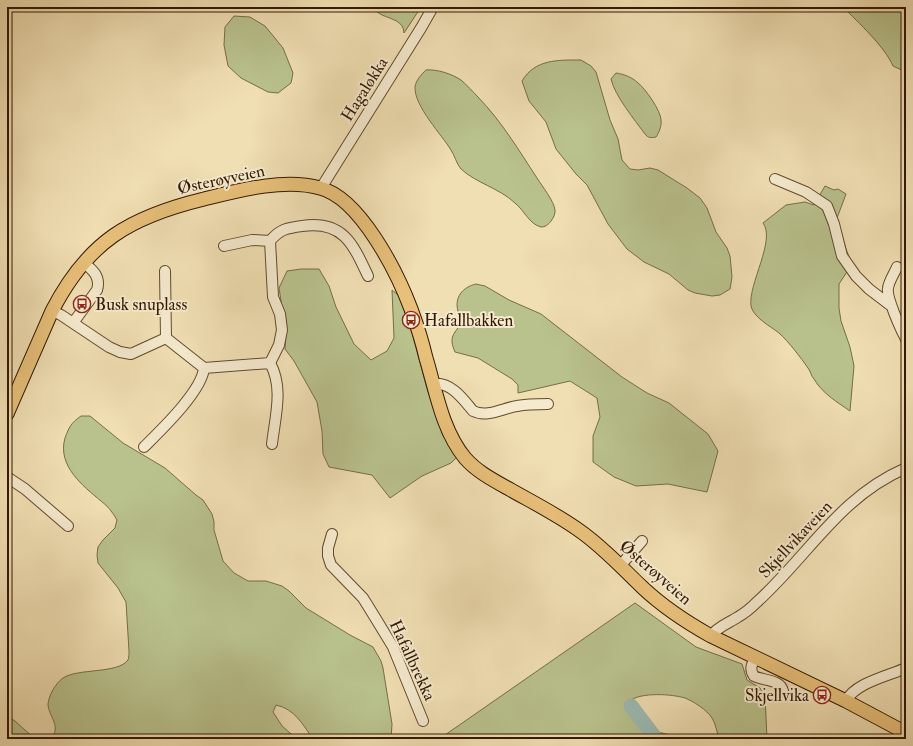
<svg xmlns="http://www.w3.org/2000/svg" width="913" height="746" viewBox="0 0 913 746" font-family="'IM FELL Double Pica',serif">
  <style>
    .green { fill: #b9c28d; stroke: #766d47 }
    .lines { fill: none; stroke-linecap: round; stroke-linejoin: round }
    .river { stroke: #9cbbb4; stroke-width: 15 }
    .minor-casing { stroke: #624a2e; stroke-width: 12 }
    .major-casing { stroke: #331801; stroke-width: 15 }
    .minor { stroke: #f5eace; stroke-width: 10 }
    .major { stroke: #e8c07a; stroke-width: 13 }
    .labels { text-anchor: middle; stroke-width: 4; stroke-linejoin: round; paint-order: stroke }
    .street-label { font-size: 17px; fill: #331801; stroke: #f5eace }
    .poi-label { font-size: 17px; fill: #331801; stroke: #f5eace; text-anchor: start }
  </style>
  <rect width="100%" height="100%" fill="#f0dfb3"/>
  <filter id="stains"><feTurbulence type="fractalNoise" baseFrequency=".005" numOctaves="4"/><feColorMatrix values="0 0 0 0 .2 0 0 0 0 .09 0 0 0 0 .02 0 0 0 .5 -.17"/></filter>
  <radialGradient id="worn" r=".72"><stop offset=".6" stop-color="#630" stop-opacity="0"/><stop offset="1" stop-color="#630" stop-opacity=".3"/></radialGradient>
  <path class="green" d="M 371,7 L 421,7 L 404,33 C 404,21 391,19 382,15 C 378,13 375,10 371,7 Z
    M 843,7 L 906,7 L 906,72 L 893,66 C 885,47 858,22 843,7 Z
    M 234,16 L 250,17 L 265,26 L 283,48 L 293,73 L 291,83 L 278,93 L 268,92 L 241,78 L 228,66 L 224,45 L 225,27 Z
    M 581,60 L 591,66 L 596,72 L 610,120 L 618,139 L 622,160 L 630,169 L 638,170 L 650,168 L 658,170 L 687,188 L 700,198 L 707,208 L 716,232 L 727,248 L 730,256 L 732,277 L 730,289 L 720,295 L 712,296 L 695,293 L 688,290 L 669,274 L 644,262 L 627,249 L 608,224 L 587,185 L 576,174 L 556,149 L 546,122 L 529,101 L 522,81 C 535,59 558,60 581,60 Z
    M 426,70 C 437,69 452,74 461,80 C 467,85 473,92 478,97 C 502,122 518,149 537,178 C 542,186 554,201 555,210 C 556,216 548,228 541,227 C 529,224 524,210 515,203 C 499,188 476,183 461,169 C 456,163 455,156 451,150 C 442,135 414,106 415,87 C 416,80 421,75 426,70 Z
    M 616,73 C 623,74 632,77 638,83 C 645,88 661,111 661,120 C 662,125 659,133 656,137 C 651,138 648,138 645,134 C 634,119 615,96 611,79 Z
    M 825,186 L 834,190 L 838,189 L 846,194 L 837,218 L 846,249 L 852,264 L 839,284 L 839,308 L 841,321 L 850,347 L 854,366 L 850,411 C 837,402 822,393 814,379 C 811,376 811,372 808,368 C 801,358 789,342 779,333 C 770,326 753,317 751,306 C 748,284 776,240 763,223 L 786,205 L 805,202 L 814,205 Z
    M 301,269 L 319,269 L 329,286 L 336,307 L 354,344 L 371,360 L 387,351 L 394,338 L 392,290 L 403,299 L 427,389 L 443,436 L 459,455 L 451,463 L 422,476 L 390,498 L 372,475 L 329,467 L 323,454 L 322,431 L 317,402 L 294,361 L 285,349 L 286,333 L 279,288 L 287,271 Z
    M 476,284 L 485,286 L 509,300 L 541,314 L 622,377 L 647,393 L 669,403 L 708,434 L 718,451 L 707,492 L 668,484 L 636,486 L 614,477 L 593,462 L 593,436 L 600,417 L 597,398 L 570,381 L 518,393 L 518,385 L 512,379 L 478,358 L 455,352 C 452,345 450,339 455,332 C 457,329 459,327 460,324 C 461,319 459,316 458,311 C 454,297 463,287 476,284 Z
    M 81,416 L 90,416 L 123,443 L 165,468 L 196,495 L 203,500 L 212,514 L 214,522 L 214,530 L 223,561 L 234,573 L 248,581 L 266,581 L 282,586 L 289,591 L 306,608 L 350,635 L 373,647 L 381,661 L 383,668 L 392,724 L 391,739 L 313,739 C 303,725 295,709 276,705 L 273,712 L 282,726 L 297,739 L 50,739 C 63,727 48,716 48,704 C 49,695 55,684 63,678 C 78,668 118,674 128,660 C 129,658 129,654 129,651 L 126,602 L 118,588 L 98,563 L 97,555 L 98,547 L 103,540 L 115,528 L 117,520 C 113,513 108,506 101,501 C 83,486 57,466 65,438 C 69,427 71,423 81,416 Z
    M 635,603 L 696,647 L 742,664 L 747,680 L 760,688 L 765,695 L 767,739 L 719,739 C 717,733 716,724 712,718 C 707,710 693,701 685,698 C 672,694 640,692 630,701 L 651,737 L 658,732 L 670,735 L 675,739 L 447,739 L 445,735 Z
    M 7,716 L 15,721 L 35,739 L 7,739 Z"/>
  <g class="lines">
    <path class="river" d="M 631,706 L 656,739"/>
    <defs>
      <path id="minor" d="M 775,179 L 806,192 L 827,206 L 834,224 L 842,256 L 856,276 L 869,289 L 890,305
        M 321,188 L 421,28 L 433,7
        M 224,246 L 252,240 L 270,241
        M 897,267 C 894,274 889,281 888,288 C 886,297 901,330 906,339
        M 165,271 L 166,338
        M 52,311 L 61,315 L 109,347 L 120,352 L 131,354 L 166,338 L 204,368 C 202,391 161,430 144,447
        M 73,323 L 97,290 C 101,277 93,270 84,263
        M 270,363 C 284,388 275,417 272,444
        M 204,368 L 270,363 L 279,345 L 282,330 L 280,314 L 273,297 L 270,241 C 280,229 287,228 302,226 C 343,220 353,244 368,276
        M 434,384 C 451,382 463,399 473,411 C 487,418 503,408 517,406 C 527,404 538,404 548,404
        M 7,477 L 25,489 L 68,526
        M 332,534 L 328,548 L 328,556 L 331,565 L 363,598 L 376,619 L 393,647 L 423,721
        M 620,566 L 642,541
        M 711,636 C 717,627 729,623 738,617 C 745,613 751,608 757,602 C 809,555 839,497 906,468
        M 755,658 C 752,664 749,669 754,676 C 763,681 780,679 783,691
        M 846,701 C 855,683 888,676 906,668"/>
      <path id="major" d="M 7,414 L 52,311 C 88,241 130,217 204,199 C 240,190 285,178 320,188 C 360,198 397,272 411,309 C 417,325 422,341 426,358 C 436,391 442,430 465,458 C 477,472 495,481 511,490 C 534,503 558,515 580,531 C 603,547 622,568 642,587 C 663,607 686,622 711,636 L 846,701 L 906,733"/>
    </defs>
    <use href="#minor" class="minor-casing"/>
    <use href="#major" class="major-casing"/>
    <use href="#minor" class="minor"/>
    <use href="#major" class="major"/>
  </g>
  <defs>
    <symbol id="bus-ring" viewBox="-11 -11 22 22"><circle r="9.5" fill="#f5eace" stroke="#8f2418" stroke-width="1.5"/><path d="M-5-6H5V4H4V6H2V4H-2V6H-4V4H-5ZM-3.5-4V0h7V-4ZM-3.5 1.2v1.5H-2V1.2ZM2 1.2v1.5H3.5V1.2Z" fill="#8f2418"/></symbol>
  </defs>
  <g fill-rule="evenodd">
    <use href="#bus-ring" x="72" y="294" width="20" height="20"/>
    <use href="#bus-ring" x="401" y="310" width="20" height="20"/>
    <use href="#bus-ring" x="812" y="685" width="20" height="20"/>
  </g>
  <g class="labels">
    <g class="street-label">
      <text transform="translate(364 89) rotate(-58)" y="6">Hagaløkka</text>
      <text transform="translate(221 179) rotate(-12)" y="6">Østerøyveien</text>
      <text transform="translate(795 539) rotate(-47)" y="6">Skjellvikaveien</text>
      <text transform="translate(656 572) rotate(41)" y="6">Østerøyveien</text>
      <text transform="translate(413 660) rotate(65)" y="6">Hafallbrekka</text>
    </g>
    <g class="poi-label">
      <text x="95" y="310">Busk snuplass</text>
      <text x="424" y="326">Hafallbakken</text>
      <text x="809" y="701" text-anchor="end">Skjellvika</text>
    </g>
  </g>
  <rect width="913" height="746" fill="none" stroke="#f0dfb3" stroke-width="24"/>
  <rect x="8" y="8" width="897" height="730" fill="none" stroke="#331801" stroke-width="2"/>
  <rect x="12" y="12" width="889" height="722" fill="none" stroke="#331801"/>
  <rect width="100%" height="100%" filter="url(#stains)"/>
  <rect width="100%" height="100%" fill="url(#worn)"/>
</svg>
